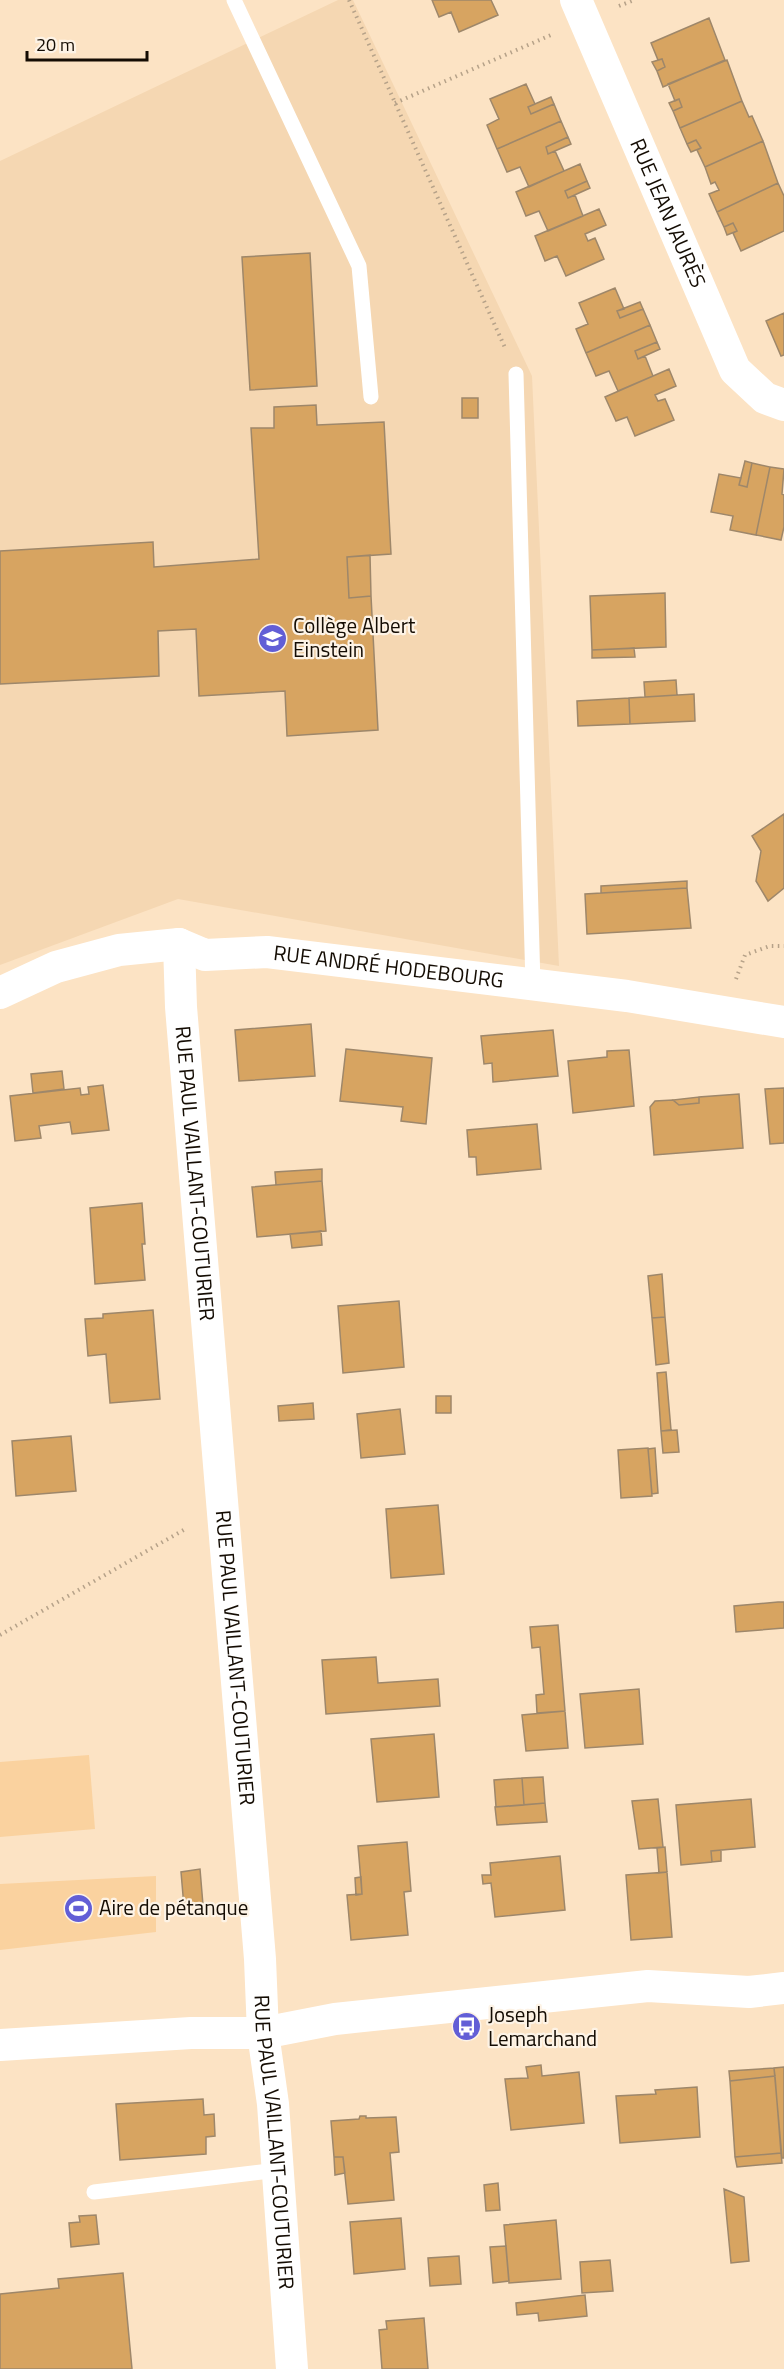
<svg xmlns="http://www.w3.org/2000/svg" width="784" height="2369" viewBox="0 0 784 2369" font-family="'Titillium Web',sans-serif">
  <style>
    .built { fill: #f5d7b2 }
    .green { fill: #fad29f }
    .building { fill: #d7a461; stroke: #9e876a; stroke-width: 1.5 }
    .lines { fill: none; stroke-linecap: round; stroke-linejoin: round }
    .path { stroke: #b6a289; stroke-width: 4; stroke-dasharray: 1.5 4.5; stroke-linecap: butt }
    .service { stroke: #fff; stroke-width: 15 }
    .minor { stroke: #fff; stroke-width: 32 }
    .labels { text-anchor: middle; stroke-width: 4.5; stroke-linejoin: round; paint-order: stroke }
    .street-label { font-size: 21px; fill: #140c03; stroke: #fdf3e6 }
    .poi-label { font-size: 21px; fill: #140c03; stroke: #fdf3e6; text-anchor: start }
  </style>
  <rect width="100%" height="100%" fill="#fce3c4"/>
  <path class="built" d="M 338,0 L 353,0 L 532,376 L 559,966 L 178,899 L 0,965 L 0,161 Z"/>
  <path class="green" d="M 89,1755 L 95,1829 L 0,1837 L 0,1762 Z
    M 156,1876 L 156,1932 L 0,1950 L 0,1884 Z"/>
  <path class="building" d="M 432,0 L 491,0 L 498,15 L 459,32 L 451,12 L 439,17 Z
    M 709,18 L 725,60 L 663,87 L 657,71 L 665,67 L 662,59 L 658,60 L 651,43 Z
    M 662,59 L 665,67 L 657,71 L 652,62 Z
    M 727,60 L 742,101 L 680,128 L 673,111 L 682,107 L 679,99 L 675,101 L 668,84 Z
    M 526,84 L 535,104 L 528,107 L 531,114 L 554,104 L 561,121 L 497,149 L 487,125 L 499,119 L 490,99 Z
    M 551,97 L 554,104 L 531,114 L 528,107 Z
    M 679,99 L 682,107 L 673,111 L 669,103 Z
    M 742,101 L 749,117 L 752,116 L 763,141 L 705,167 L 697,150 L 701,148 L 696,140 L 687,144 L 680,128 Z
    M 561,121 L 568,137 L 546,147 L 548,154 L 555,151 L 564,171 L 529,187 L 520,167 L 507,172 L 497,149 Z
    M 568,137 L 571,144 L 548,154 L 546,147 Z
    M 696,140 L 701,148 L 691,152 L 687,144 Z
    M 763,141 L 778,183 L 717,212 L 709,194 L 719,190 L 715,182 L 711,184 L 705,167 Z
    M 580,164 L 587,181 L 565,191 L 568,198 L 575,195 L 583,216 L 548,231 L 539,211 L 526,216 L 516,192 Z
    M 587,181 L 590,188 L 568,198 L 565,191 Z
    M 778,183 L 784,196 L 784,231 L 741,251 L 733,233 L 737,231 L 733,223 L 724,227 L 717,212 Z
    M 599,209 L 606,225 L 585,234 L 588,241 L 595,238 L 604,259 L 566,276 L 557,256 L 545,261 L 535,236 Z
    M 733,223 L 737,231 L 727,235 L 724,227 Z
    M 310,253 L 317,386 L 250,390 L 242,257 Z
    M 615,288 L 624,309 L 617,311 L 620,318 L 643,309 L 650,325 L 586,353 L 576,329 L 588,324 L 579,303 Z
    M 640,302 L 643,309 L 620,318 L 617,311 Z
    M 784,313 L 784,355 L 781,356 L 766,321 Z
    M 650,325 L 657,342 L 635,351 L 638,359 L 645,356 L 653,376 L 618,391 L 609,371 L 596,376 L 586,353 Z
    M 657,342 L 660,349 L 638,359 L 635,351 Z
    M 669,369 L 676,386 L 655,395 L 658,401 L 665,399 L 674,420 L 635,436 L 627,417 L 616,421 L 605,397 Z
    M 462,398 L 478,398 L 478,418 L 462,418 Z
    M 316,405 L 317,425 L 384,422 L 391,554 L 347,557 L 349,598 L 371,596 L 378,730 L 287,736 L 285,691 L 199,696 L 196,629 L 158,631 L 159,676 L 0,684 L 0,551 L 153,542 L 154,567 L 259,559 L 251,428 L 274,428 L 274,407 Z
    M 745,461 L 752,463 L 747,487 L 739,485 Z
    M 752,463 L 770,467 L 756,535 L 730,530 L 733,516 L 711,512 L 719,474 L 741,478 L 739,485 L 747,487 Z
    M 770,467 L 784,469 L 782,494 L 784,495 L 784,527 L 781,540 L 756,535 Z
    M 370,555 L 371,596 L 349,598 L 347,557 Z
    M 665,593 L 666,647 L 592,650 L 590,596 Z
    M 634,648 L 635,657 L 592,658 L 592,650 Z
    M 676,680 L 677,695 L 645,697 L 644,682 Z
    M 694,694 L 695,721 L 630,724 L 629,698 Z
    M 629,698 L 630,724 L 578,726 L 577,701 Z
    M 784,814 L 784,888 L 768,901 L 756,881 L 761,851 L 752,836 Z
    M 687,881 L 687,888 L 601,893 L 601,886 Z
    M 687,888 L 691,928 L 587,934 L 585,894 Z
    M 311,1024 L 315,1076 L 239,1081 L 235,1030 Z
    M 553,1030 L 558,1076 L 493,1082 L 492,1063 L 484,1064 L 481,1036 Z
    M 346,1049 L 432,1058 L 426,1124 L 401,1121 L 403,1107 L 340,1101 Z
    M 629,1050 L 634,1106 L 573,1113 L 568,1061 L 607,1057 L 607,1051 Z
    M 62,1071 L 64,1089 L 33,1093 L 31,1074 Z
    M 103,1085 L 109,1130 L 72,1134 L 70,1122 L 39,1126 L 41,1138 L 15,1141 L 10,1096 L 80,1088 L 81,1095 L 89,1094 L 88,1087 Z
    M 784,1088 L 784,1143 L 770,1144 L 765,1089 Z
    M 739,1094 L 743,1148 L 654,1155 L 650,1107 L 655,1101 L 673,1100 L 679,1105 L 699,1103 L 699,1097 Z
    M 699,1097 L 699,1103 L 679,1105 L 673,1100 Z
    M 537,1124 L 541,1169 L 477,1175 L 476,1157 L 469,1157 L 467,1130 Z
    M 322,1169 L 322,1181 L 276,1185 L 275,1172 Z
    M 322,1181 L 326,1231 L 257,1237 L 252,1187 Z
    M 142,1203 L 145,1244 L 142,1244 L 145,1280 L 95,1284 L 90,1208 Z
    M 321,1231 L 322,1245 L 292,1248 L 290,1234 Z
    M 662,1274 L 665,1317 L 652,1318 L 648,1276 Z
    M 399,1301 L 404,1367 L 343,1373 L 338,1306 Z
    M 153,1310 L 160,1399 L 110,1403 L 106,1354 L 88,1356 L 85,1319 L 103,1318 L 103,1314 Z
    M 665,1317 L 669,1363 L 656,1365 L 652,1318 Z
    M 666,1372 L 671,1430 L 661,1431 L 657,1373 Z
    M 436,1396 L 451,1396 L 451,1413 L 436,1413 Z
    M 313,1403 L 314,1419 L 279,1421 L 278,1406 Z
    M 400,1409 L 405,1454 L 361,1458 L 357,1414 Z
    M 677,1430 L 679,1452 L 663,1453 L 661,1431 Z
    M 71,1436 L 76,1491 L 16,1496 L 12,1441 Z
    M 648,1448 L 652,1496 L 621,1498 L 618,1450 Z
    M 655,1448 L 658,1493 L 652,1494 L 648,1449 Z
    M 438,1505 L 444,1574 L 391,1578 L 386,1509 Z
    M 778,1602 L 784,1602 L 784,1628 L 736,1632 L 734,1606 Z
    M 558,1625 L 565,1711 L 537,1713 L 536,1695 L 544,1694 L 540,1647 L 532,1648 L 530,1627 Z
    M 376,1657 L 378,1683 L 438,1679 L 440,1706 L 326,1714 L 322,1660 Z
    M 639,1689 L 643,1744 L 585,1748 L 580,1694 Z
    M 565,1711 L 568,1748 L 526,1751 L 522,1715 Z
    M 434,1734 L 439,1797 L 377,1802 L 371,1739 Z
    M 543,1777 L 545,1803 L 524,1805 L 522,1778 Z
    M 522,1778 L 524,1805 L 496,1807 L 494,1780 Z
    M 658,1799 L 663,1847 L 639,1849 L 632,1801 Z
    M 751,1799 L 755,1847 L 711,1851 L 712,1862 L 681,1865 L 676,1805 Z
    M 545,1803 L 547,1822 L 497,1825 L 495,1807 Z
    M 407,1842 L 411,1891 L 404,1892 L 408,1935 L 351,1940 L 347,1895 L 362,1894 L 358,1846 Z
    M 665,1847 L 667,1872 L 659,1873 L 657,1848 Z
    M 721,1850 L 721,1861 L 712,1862 L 711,1851 Z
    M 560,1856 L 565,1910 L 495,1917 L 491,1883 L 483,1884 L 482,1875 L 491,1875 L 490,1863 Z
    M 200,1869 L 203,1905 L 184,1907 L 181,1872 Z
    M 667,1872 L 672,1937 L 631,1940 L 626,1875 Z
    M 361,1877 L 362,1894 L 356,1895 L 355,1878 Z
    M 541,2065 L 542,2076 L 579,2072 L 584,2123 L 511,2130 L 505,2079 L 528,2078 L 526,2067 Z
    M 784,2067 L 784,2158 L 782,2158 L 774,2068 Z
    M 774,2068 L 775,2076 L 730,2081 L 729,2071 Z
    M 775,2076 L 781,2153 L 735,2157 L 730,2081 Z
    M 697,2087 L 700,2137 L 620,2143 L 616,2096 L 656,2094 L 655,2090 Z
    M 203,2099 L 204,2115 L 214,2114 L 215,2136 L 206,2137 L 206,2154 L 120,2160 L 116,2104 Z
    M 360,2116 L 366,2116 L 366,2118 L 396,2117 L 399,2152 L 390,2153 L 394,2200 L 348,2204 L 343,2157 L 334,2157 L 331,2121 L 359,2119 Z
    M 781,2153 L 782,2163 L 737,2167 L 735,2157 Z
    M 334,2157 L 343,2157 L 345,2173 L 335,2175 Z
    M 498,2183 L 500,2210 L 486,2211 L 484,2185 Z
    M 724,2189 L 744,2197 L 749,2261 L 731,2263 Z
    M 96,2215 L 99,2244 L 71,2247 L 69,2223 L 80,2222 L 79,2216 Z
    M 401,2218 L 405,2269 L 354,2274 L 350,2222 Z
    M 556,2220 L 561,2279 L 509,2283 L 504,2225 Z
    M 506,2246 L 509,2281 L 493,2283 L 490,2247 Z
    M 459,2256 L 461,2284 L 430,2286 L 428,2258 Z
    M 610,2260 L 613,2291 L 582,2293 L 580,2262 Z
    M 123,2273 L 132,2369 L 0,2369 L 0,2294 L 59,2288 L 58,2279 Z
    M 585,2295 L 587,2316 L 539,2321 L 538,2313 L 517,2315 L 516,2303 Z
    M 424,2318 L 428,2369 L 382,2369 L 379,2330 L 387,2329 L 386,2321 Z"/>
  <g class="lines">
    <path class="path" d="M 349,0 L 506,350
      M 619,6 L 634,0
      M 395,103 L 551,35
      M 736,979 L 745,955 L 770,946 L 784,946
      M 0,1635 L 187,1528"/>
    <path class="service" d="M 234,0 L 359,266 L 371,397
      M 516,374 L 533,985
      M 94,2192 L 278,2170"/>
    <g class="minor">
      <path id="s1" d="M 576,0 L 735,370 L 765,398 L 784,405"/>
      <path id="s2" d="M 179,944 L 181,1007 L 260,1959 L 263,2033 L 273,2104 L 292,2369"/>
      <path id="s3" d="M 0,993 L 56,967 L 119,950 L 179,944 L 205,955 L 267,952 L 627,996 L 784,1022"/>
      <path d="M 0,2045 L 191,2033 L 263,2033 L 335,2019 L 648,1986 L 749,1992 L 784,1988"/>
    </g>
  </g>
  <defs>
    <symbol id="school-disc" viewBox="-11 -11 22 22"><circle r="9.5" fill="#625ed6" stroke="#fdf3e6"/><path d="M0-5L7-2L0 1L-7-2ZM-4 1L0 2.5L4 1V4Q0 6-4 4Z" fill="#fff"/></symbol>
    <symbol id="stadium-disc" viewBox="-11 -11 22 22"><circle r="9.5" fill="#625ed6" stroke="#fdf3e6"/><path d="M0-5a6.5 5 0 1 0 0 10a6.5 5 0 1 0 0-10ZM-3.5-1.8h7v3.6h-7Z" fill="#fff"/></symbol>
    <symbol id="bus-disc" viewBox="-11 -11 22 22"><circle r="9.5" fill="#625ed6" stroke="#fdf3e6"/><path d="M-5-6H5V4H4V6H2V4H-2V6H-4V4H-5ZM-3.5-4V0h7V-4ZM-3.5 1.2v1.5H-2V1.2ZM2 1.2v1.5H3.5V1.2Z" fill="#fff"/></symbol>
  </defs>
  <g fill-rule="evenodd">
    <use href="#school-disc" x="256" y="622" width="33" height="33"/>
    <use href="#stadium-disc" x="62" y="1892" width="33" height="33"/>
    <use href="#bus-disc" x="450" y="2010" width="33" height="33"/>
  </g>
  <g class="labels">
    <g class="street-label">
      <text dy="7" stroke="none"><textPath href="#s1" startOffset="232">RUE JEAN JAURÈS</textPath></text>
      <text dy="7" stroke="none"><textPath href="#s3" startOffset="400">RUE ANDRÉ HODEBOURG</textPath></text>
      <text dy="7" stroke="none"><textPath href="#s2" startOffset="230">RUE PAUL VAILLANT-COUTURIER</textPath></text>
      <text dy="7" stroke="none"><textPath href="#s2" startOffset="716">RUE PAUL VAILLANT-COUTURIER</textPath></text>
      <text dy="7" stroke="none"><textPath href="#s2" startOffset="1202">RUE PAUL VAILLANT-COUTURIER</textPath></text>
    </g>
    <g class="poi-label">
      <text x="293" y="633">Collège Albert<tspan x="293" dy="24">Einstein</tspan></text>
      <text x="99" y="1915">Aire de pétanque</text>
      <text x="488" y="2022">Joseph<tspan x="488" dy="24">Lemarchand</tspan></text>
    </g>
  </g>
  <path d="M27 51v9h120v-9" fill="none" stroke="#140c03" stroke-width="3"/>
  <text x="36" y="51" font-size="18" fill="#140c03" stroke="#fdf3e6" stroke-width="4.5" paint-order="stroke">20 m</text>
</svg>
